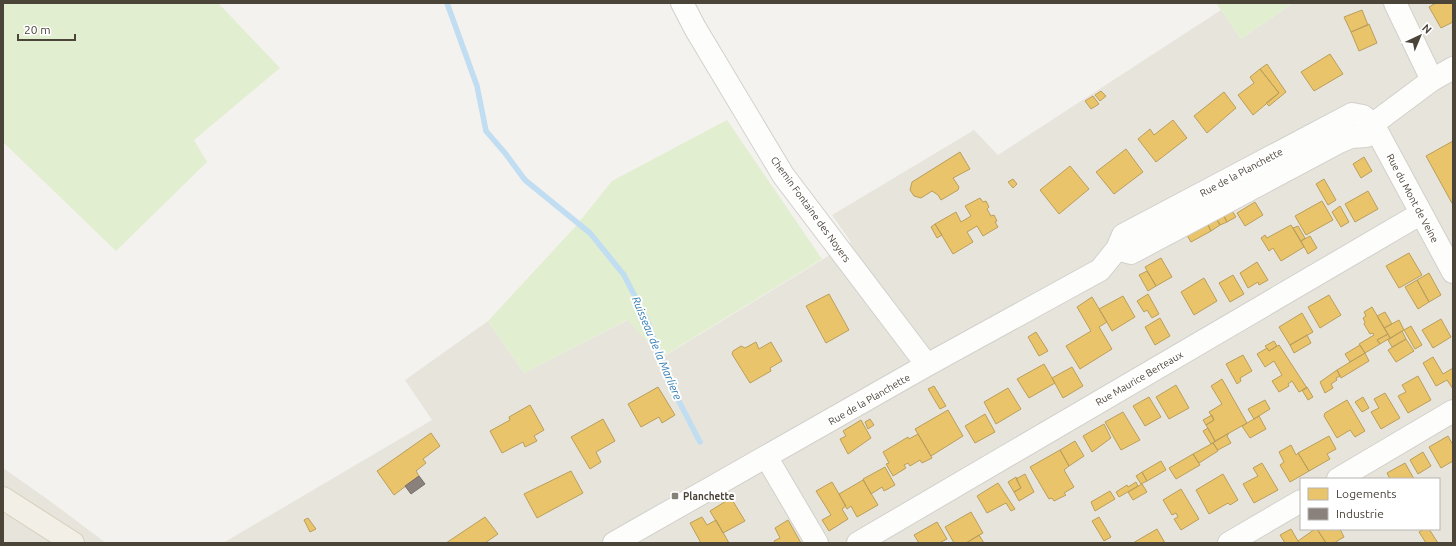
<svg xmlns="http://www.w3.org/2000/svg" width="1456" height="546" viewBox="0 0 1456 546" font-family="Ubuntu,sans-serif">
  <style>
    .residential { fill: #e7e4dc; fill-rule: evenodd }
    .green { fill: #e1eecf }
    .homes { fill: #e9c46a; stroke: #ba9e5b }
    .industry { fill: #8a817c; stroke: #776f68 }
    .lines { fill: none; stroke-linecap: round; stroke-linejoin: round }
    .stream { stroke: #c0ddf1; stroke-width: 5.5 }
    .minor-casing { stroke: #d2d0cb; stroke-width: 24 }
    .major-casing { stroke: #d6cebb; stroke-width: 24 }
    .minor { stroke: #fdfdfc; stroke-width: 22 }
    .major { stroke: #f2efe6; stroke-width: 22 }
    .poi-dot { fill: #868178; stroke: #fff; stroke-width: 1.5 }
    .labels { text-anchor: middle; stroke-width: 4; stroke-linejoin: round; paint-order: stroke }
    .street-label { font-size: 10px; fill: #4b4439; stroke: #fff }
    .poi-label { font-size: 10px; font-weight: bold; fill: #4b4439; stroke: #fff; text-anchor: start }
    .water-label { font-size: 11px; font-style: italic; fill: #2e7ab2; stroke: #fff }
  </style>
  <rect width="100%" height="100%" fill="#f4f2ee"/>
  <path class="residential" d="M 1293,3 L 1453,3 L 1453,543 L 223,543 L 432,420 L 405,380 L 488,321 L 524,373 L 628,320 L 663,357 L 851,242 L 832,215 L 974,130 L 998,155 L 1221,10 L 1241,39 ZM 1301,479 L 1439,479 L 1439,529 L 1301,529 Z
    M 3,468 L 50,501 L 106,543 L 3,543 Z"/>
  <path class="green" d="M 3,3 L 218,3 L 280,68 L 194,140 L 207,162 L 116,251 L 3,142 Z
    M 1216,3 L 1293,3 L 1241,39 Z
    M 727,120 L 822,259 L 662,357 L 627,320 L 524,373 L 488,321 L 575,227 L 612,181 Z"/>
  <path class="homes" d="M 1436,3 L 1453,3 L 1453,22 L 1441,28 L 1429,7 Z
    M 1362,10 L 1368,25 L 1351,32 L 1344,17 Z
    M 1369,24 L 1377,43 L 1359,51 L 1351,32 Z
    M 1330,54 L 1343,74 L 1314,91 L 1301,72 Z
    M 1267,64 L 1286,92 L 1269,106 L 1266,103 L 1279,93 L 1260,69 Z
    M 1260,69 L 1279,93 L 1253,115 L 1238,95 L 1254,83 L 1250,77 Z
    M 1101,91 L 1106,96 L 1100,101 L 1095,95 Z
    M 1224,92 L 1236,108 L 1207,133 L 1194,116 Z
    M 1093,96 L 1099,104 L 1091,109 L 1085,101 Z
    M 1173,120 L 1187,138 L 1156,162 L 1138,139 L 1150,129 L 1154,135 Z
    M 1453,141 L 1453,205 L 1426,156 Z
    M 1126,149 L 1143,172 L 1114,194 L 1096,172 Z
    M 960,152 L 970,169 L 953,178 L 959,187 L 958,190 L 941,200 L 938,195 L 932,191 L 921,198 L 914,196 L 910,190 L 912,182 Z
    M 1364,157 L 1372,171 L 1361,178 L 1353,164 Z
    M 1070,166 L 1089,189 L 1059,214 L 1040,190 Z
    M 1013,179 L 1017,184 L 1013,188 L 1008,182 Z
    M 1324,179 L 1336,200 L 1328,205 L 1316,184 Z
    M 1368,191 L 1378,209 L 1355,222 L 1345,204 Z
    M 980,198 L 983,202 L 986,201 L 989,207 L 987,209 L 991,216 L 994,215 L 997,221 L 995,222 L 998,227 L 983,236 L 977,226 L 967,232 L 973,242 L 953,254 L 935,224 L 956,212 L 961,222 L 971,216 L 965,206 Z
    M 1322,201 L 1333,220 L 1306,235 L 1295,216 Z
    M 1255,202 L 1263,215 L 1245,226 L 1237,213 Z
    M 1340,206 L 1349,222 L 1341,227 L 1332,212 Z
    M 1230,208 L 1236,217 L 1227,222 L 1222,212 Z
    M 1222,212 L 1227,222 L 1220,225 L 1215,216 Z
    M 1215,216 L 1220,225 L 1211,231 L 1206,221 Z
    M 1206,221 L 1211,231 L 1191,242 L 1185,232 Z
    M 935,224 L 942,235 L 937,238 L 931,227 Z
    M 1291,225 L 1304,247 L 1281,261 L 1273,248 L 1269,251 L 1261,238 L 1265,235 L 1267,238 Z
    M 1298,226 L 1305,238 L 1301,241 L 1293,228 Z
    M 1310,236 L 1317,248 L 1308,254 L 1301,241 Z
    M 1409,253 L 1422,275 L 1399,288 L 1386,266 Z
    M 1161,258 L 1172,277 L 1156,286 L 1145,267 Z
    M 1257,262 L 1268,280 L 1259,285 L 1258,282 L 1248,288 L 1240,273 Z
    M 1147,271 L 1156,286 L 1148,291 L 1139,275 Z
    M 1429,273 L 1441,295 L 1429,302 L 1417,280 Z
    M 1233,275 L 1244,294 L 1230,302 L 1219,283 Z
    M 1204,278 L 1217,301 L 1194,315 L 1181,292 Z
    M 1417,280 L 1429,302 L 1418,309 L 1405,287 Z
    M 829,294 L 849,330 L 826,343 L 806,306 Z
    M 1148,294 L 1159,314 L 1152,318 L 1147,310 L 1144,312 L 1137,301 Z
    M 1329,295 L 1341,315 L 1320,328 L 1308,307 Z
    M 1123,296 L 1135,317 L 1112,331 L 1099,309 Z
    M 1092,297 L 1107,322 L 1099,327 L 1112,349 L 1080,369 L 1066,346 L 1091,331 L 1077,307 Z
    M 1372,307 L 1388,334 L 1377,340 L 1380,344 L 1365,353 L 1359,344 L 1374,335 L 1373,333 L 1370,334 L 1364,324 L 1365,322 L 1363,318 L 1366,316 L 1364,312 Z
    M 1385,312 L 1392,324 L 1384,328 L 1377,316 Z
    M 1302,313 L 1313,332 L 1290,345 L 1279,327 Z
    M 1160,318 L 1170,336 L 1155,345 L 1145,327 Z
    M 1441,319 L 1451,337 L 1433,348 L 1422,330 Z
    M 1399,320 L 1404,330 L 1390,338 L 1384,328 Z
    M 1411,326 L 1422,345 L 1415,349 L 1404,330 Z
    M 1402,331 L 1406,339 L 1392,347 L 1388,340 Z
    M 1036,332 L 1048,351 L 1039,356 L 1028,337 Z
    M 1388,334 L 1390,338 L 1380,344 L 1377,340 Z
    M 1307,335 L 1311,343 L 1294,353 L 1290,345 Z
    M 1406,339 L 1414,351 L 1396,362 L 1388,350 Z
    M 1274,341 L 1277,346 L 1269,351 L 1265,346 Z
    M 756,342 L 759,349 L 771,342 L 782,361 L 770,368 L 771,371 L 750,383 L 732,354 L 733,351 L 741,346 L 745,348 Z
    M 1279,345 L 1307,388 L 1299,392 L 1292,381 L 1288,384 L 1289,386 L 1279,392 L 1272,381 L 1282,375 L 1274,361 L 1265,367 L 1257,354 L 1267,348 L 1269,351 Z
    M 1360,345 L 1365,353 L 1350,362 L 1345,354 Z
    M 1365,353 L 1369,361 L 1341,378 L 1337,370 Z
    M 1243,355 L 1252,371 L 1240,378 L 1241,381 L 1237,384 L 1226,364 Z
    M 1433,357 L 1443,374 L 1453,368 L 1453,389 L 1447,380 L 1436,386 L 1423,363 Z
    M 1044,364 L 1055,383 L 1029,398 L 1017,379 Z
    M 1072,367 L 1083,386 L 1063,398 L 1052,378 Z
    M 1337,370 L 1340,376 L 1336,378 L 1337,380 L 1331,384 L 1333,388 L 1325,393 L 1320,382 Z
    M 1418,376 L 1431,400 L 1408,413 L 1398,396 L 1406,392 L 1402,385 Z
    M 1222,379 L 1247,423 L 1215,441 L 1206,425 L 1214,420 L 1209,412 L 1222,404 L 1211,386 Z
    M 1176,385 L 1189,408 L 1169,419 L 1156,397 Z
    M 934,386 L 946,406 L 940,409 L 928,389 Z
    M 658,387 L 675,415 L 662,423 L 659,417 L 641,427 L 628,404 Z
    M 1307,387 L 1313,397 L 1308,400 L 1302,390 Z
    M 1008,388 L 1021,409 L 996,424 L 984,402 Z
    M 1385,393 L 1400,418 L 1381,429 L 1371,412 L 1379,408 L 1374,399 Z
    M 1149,397 L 1161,417 L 1145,426 L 1133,406 Z
    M 1363,397 L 1369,408 L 1362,412 L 1355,402 Z
    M 1265,400 L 1270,409 L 1254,419 L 1248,409 Z
    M 1347,400 L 1365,431 L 1355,437 L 1350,430 L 1337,438 L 1324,416 L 1325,413 Z
    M 530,405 L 544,430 L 534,436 L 537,441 L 525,447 L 523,442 L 502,453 L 490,431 L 510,420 L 509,417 Z
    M 948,410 L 963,436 L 931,456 L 915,429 Z
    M 1123,412 L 1140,440 L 1121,450 L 1105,422 Z
    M 985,414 L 995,432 L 975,443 L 965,426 Z
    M 1212,415 L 1214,420 L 1206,425 L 1203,420 Z
    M 1259,416 L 1266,429 L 1250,438 L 1242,426 Z
    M 603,419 L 615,441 L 596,452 L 601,462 L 590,469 L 571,437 Z
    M 870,419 L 874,425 L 868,429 L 865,422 Z
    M 861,420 L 871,438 L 848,454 L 840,439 L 846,436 L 843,431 Z
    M 1104,424 L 1111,438 L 1092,452 L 1083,436 Z
    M 1208,428 L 1215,441 L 1211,444 L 1203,431 Z
    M 431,433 L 440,446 L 423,459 L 426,463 L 416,471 L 419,476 L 394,495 L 377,471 Z
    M 1229,433 L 1227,436 L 1231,443 L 1218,450 L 1213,443 Z
    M 918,434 L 932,458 L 922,463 L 920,460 L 910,466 L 908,463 L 904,465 L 906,468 L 893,476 L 886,464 L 889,463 L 883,452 L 908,437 L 909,439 Z
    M 1329,436 L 1336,449 L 1327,454 L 1330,459 L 1309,471 L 1298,453 Z
    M 1448,436 L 1453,445 L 1453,461 L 1441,468 L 1429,447 Z
    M 1075,441 L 1084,456 L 1069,466 L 1060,450 Z
    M 1213,443 L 1218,451 L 1199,463 L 1193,454 Z
    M 1291,445 L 1296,455 L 1298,453 L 1309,471 L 1290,482 L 1280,465 L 1284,462 L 1279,452 Z
    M 1060,450 L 1069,466 L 1064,470 L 1074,487 L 1064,493 L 1066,495 L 1054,501 L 1052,498 L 1049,499 L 1030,467 Z
    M 1423,452 L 1431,466 L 1418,474 L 1410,460 Z
    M 1193,454 L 1200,465 L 1176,479 L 1169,468 Z
    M 1161,461 L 1166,470 L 1147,481 L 1142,472 Z
    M 1262,463 L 1278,490 L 1254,503 L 1243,484 L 1258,476 L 1253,468 Z
    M 1405,463 L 1414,479 L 1390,479 L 1387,473 Z
    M 885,467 L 895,485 L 884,491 L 882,487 L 871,494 L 863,479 Z
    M 571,471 L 583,493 L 537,518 L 524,494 Z
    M 1142,472 L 1147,481 L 1141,484 L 1136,476 Z
    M 1025,474 L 1034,492 L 1019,501 L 1014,492 L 1021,488 L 1016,479 Z
    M 1223,474 L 1238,500 L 1230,505 L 1228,503 L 1209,514 L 1196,490 Z
    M 1016,477 L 1021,488 L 1014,492 L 1008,482 Z
    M 863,480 L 878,505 L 857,517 L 851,506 L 847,509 L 839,494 Z
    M 832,482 L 846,506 L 842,509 L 848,519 L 829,531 L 822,520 L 831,515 L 816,491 Z
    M 1136,482 L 1138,486 L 1119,497 L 1116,492 L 1127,485 L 1128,487 Z
    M 998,483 L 1015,509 L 1011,511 L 1006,503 L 987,513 L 977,496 Z
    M 1142,484 L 1147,492 L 1133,500 L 1128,492 Z
    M 1181,489 L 1199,519 L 1181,530 L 1174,519 L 1178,517 L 1176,513 L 1172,515 L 1163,500 Z
    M 1110,491 L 1115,499 L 1095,511 L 1091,502 Z
    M 731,498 L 745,521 L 723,533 L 710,511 Z
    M 971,512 L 983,533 L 966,543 L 954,543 L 945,527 Z
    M 485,517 L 498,534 L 485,543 L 446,543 Z
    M 702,517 L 707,525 L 716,520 L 729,543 L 701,543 L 690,523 Z
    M 1099,517 L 1111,537 L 1104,541 L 1092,521 Z
    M 308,518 L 316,529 L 310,532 L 304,520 Z
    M 788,520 L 801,543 L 775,543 L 774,541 L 780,538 L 775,528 Z
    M 937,522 L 947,539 L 939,543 L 919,543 L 914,535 Z
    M 1157,529 L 1165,543 L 1133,543 Z
    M 1291,529 L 1298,541 L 1299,543 L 1285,543 L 1280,535 Z
    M 1315,529 L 1317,529 L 1326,543 L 1299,543 L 1298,541 Z
    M 1317,529 L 1340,529 L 1344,537 L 1334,543 L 1326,543 Z
    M 1424,529 L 1429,529 L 1438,543 L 1426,543 L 1419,532 Z
    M 979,535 L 984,543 L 966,543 Z"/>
  <path class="industry" d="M 419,476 L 425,484 L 411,494 L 405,486 Z"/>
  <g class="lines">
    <path class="stream" d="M 447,3 L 477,86 L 486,131 L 505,153 L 525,180 L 590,233 L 624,275 L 647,320 L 669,382 L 700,442"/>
    <defs>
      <path id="minor" d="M 682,3 L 695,28 L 783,175 L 927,365
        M 1395,3 L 1432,80
        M 1117,249 L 1131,253 L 1339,142 L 1351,137 L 1366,136 L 1373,124 L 1432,80 L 1453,68
        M 767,458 L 817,543
        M 1338,479 L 1453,411
        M 614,543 L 927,365 L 1100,270 L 1117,249 L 1123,235 L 1352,114 L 1363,116 L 1373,124 L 1453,272
        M 858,543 L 1420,214
        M 1229,543 L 1301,501"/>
      <path id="major" d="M 3,498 L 73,543"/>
    </defs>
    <use href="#minor" class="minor-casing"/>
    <use href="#major" class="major-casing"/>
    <use href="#minor" class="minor"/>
    <use href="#major" class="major"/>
  </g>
  <rect class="poi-dot" x="671" y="492" width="8" height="8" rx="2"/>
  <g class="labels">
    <g class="street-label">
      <text transform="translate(1241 172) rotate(-28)" y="4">Rue de la Planchette</text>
      <text transform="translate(1413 198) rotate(62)" y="4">Rue du Mont de Veine</text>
      <text transform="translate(811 209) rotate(54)" y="4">Chemin Fontaine des Noyers</text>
      <text transform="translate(1139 378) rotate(-30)" y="4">Rue Maurice Berteaux</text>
      <text transform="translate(869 399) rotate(-30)" y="4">Rue de la Planchette</text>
    </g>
    <g class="poi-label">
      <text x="683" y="500">Planchette</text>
    </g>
    <g class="water-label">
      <text transform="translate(657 348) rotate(67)" y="4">Ruisseau de la Marliere</text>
    </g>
  </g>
  <rect width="1456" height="546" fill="none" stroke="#4b4439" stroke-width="8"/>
  <rect x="1300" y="478" width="140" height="52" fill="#ffffff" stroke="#b7b4b0"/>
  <rect x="1308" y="488" width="20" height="12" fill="#e9c46a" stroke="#b7b4b0"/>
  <text x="1336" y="498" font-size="12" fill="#4b4439">Logements</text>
  <rect x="1308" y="508" width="20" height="12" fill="#8a817c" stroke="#b7b4b0"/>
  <text x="1336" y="518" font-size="12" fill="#4b4439">Industrie</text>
  <g transform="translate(1420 36) rotate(44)" stroke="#ffffff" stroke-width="3" paint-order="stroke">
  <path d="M0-3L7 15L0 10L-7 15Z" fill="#4b4439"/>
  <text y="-6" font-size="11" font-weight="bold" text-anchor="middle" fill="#4b4439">N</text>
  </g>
  <path d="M18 34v6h57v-6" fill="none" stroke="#4b4439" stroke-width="2"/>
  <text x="24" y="34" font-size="12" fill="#4b4439" stroke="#ffffff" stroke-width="3" paint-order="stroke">20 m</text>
</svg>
